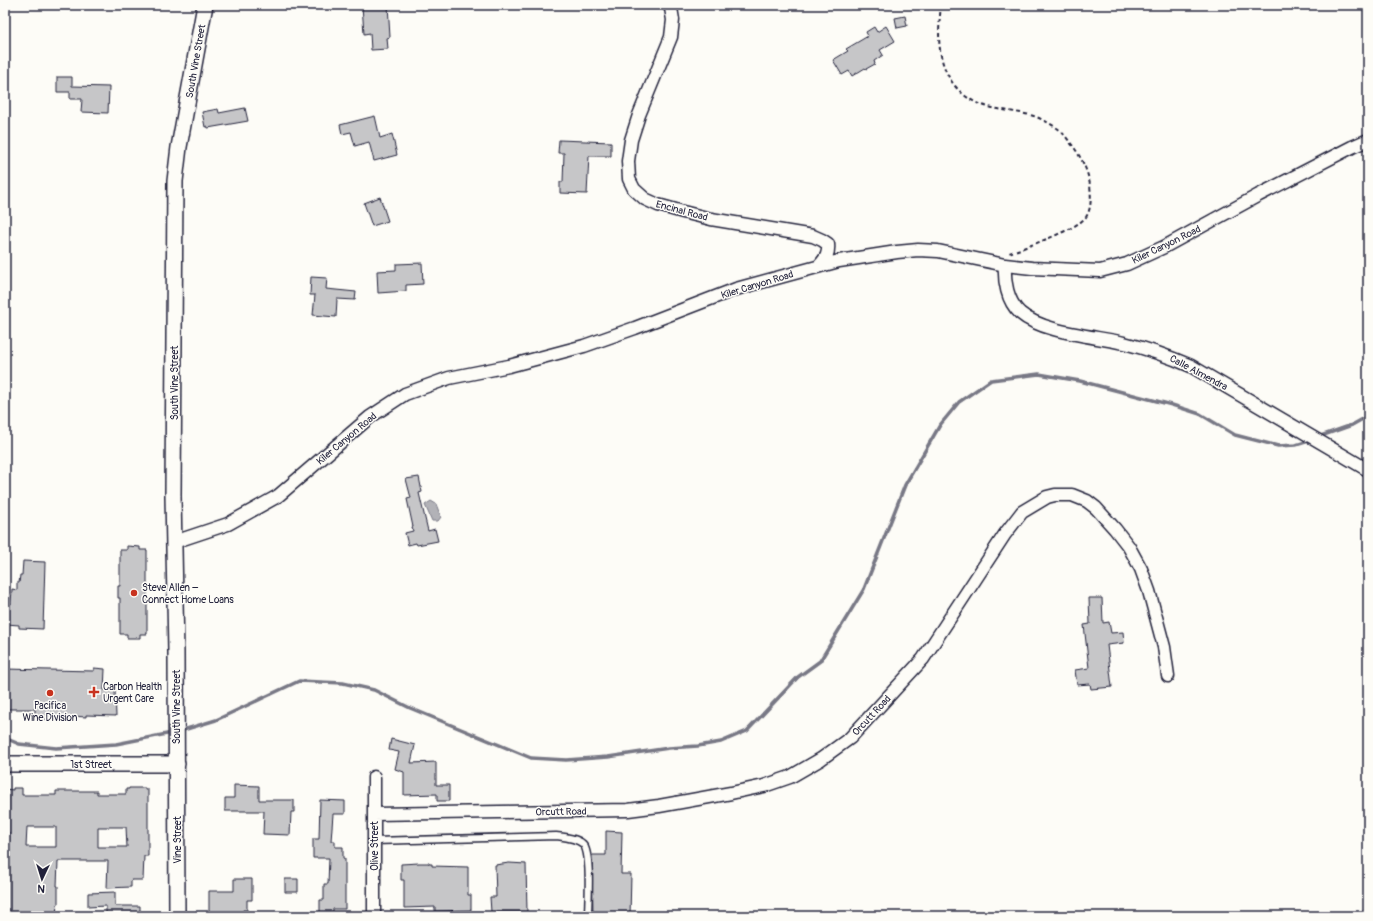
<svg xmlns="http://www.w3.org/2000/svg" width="1373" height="921" viewBox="0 0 1373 921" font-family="Pangolin,sans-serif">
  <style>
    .water { fill: #b2b2b7; stroke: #787885 }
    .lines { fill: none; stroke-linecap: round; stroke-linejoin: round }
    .stream { stroke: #787885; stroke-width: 3.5 }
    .building { fill: #c6c6c8; stroke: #22223b; fill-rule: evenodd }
    .service-casing { stroke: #22223b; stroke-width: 9 }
    .minor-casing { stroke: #22223b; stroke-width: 15 }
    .tertiary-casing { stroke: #22223b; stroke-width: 18 }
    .path { stroke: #22223b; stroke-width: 2; stroke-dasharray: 4 3; stroke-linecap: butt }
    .service { stroke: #fdfcf7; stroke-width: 6 }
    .minor { stroke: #fdfcf7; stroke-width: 12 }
    .tertiary { stroke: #fdfcf7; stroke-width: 15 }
    .poi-dot { fill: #c8321e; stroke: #fdfcf7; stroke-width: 1.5 }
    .labels { text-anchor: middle; stroke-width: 3; stroke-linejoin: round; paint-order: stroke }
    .street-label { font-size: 10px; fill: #22223b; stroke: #fdfcf7 }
    .poi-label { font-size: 10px; fill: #22223b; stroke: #fdfcf7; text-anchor: start }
  </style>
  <rect width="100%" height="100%" fill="#fdfcf7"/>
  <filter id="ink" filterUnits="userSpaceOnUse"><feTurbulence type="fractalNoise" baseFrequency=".025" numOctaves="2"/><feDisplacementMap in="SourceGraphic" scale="8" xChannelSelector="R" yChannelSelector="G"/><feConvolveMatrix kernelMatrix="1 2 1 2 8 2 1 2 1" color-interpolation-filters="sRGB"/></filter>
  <g filter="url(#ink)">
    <path class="water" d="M 431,501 L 436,504 L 441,517 L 438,521 L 432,521 L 425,505 Z"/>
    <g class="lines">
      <path class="stream" d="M 1318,437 L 1352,425 L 1368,416
        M 180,731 L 216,720 L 299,681 L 343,683 L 374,690 L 410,708 L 531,758 L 566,760 L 608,757 L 669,748 L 698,746 L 721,742 L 747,731 L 798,677 L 820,661 L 864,589 L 905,485 L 940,425 L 959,402 L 991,380 L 1039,374 L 1080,381 L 1172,405 L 1200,414 L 1235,435 L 1278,446 L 1296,445 L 1312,440
        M 5,738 L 19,744 L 56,748 L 116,744 L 172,733"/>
    </g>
    <path class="building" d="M 362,5 L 388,5 L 390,37 L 387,38 L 388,49 L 371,50 L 370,33 L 364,34 Z
      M 905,16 L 907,26 L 897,28 L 895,18 Z
      M 886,26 L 895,41 L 880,50 L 883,55 L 874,61 L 875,64 L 866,69 L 865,68 L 852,76 L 849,71 L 842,75 L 833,60 L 848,51 L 846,49 L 868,36 L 866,32 L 874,27 L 877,32 Z
      M 57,77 L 72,77 L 72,86 L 109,87 L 108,113 L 81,112 L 82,99 L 70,99 L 70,92 L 57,92 Z
      M 245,108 L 248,121 L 208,128 L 207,126 L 205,127 L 202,112 L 218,109 L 219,113 Z
      M 375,116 L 380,138 L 392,134 L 397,155 L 374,161 L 369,142 L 355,146 L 351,132 L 342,134 L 340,125 Z
      M 559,140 L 611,142 L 611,156 L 589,156 L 587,194 L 560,193 L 560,182 L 563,182 L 564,153 L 558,153 Z
      M 380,197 L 388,221 L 372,226 L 364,203 Z
      M 422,263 L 423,284 L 406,285 L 406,291 L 378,293 L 377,271 L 396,270 L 396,264 Z
      M 311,277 L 327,278 L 326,289 L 356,292 L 355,300 L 337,299 L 336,317 L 313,315 L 315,295 L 310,295 Z
      M 419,477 L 422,492 L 419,493 L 428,531 L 435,529 L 438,541 L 417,545 L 416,543 L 408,545 L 405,533 L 413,531 L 412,527 L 413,527 L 407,499 L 411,498 L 406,479 Z
      M 127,546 L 140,547 L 140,550 L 147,550 L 147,634 L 140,634 L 140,638 L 127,638 L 127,634 L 120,634 L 120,598 L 118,598 L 118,586 L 120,586 L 120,550 L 127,550 Z
      M 23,561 L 45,562 L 43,629 L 19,628 L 19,625 L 6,624 L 6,613 L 8,613 L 9,604 L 11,604 L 12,589 L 17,590 L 17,583 L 19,583 L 20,575 L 22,575 Z
      M 1089,598 L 1102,598 L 1103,623 L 1109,622 L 1111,633 L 1123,632 L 1124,643 L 1107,645 L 1112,687 L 1091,689 L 1090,684 L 1077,685 L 1075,670 L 1089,668 L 1084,625 L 1090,624 Z
      M 94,668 L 105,669 L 104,690 L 115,690 L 116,716 L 86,715 L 86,717 L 72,716 L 72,719 L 35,719 L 35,709 L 5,709 L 5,669 L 94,671 Z
      M 391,739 L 415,745 L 411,763 L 436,762 L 436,785 L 449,785 L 449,801 L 437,801 L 437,794 L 404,795 L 404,772 L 395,769 L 399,752 L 389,750 Z
      M 234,785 L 259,786 L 259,800 L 294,800 L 294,812 L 291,812 L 290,835 L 263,834 L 264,811 L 225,811 L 225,798 L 234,798 Z
      M 13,788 L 22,788 L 22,795 L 56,795 L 56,791 L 97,791 L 97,794 L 126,794 L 126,789 L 129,789 L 129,788 L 145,788 L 145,790 L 148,790 L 148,856 L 144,856 L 143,880 L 131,880 L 131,887 L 107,888 L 108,861 L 58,861 L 57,886 L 58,886 L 58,904 L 57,904 L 56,916 L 5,916 L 5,868 L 8,868 L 9,832 L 5,832 L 5,789 L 13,790 ZM 27,827 L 56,827 L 56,847 L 26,847 ZM 98,827 L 126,827 L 127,847 L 98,847 Z
      M 320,800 L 345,801 L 345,814 L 333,814 L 331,841 L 335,841 L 335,847 L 343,847 L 343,858 L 345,859 L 345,909 L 333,909 L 333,916 L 320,916 L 320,900 L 324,900 L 324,884 L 328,884 L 329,858 L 313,858 L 313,839 L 319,839 Z
      M 606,831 L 622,832 L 621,874 L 631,874 L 630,916 L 593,916 L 592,855 L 606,855 Z
      M 419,863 L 429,863 L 429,864 L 432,864 L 432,866 L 468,867 L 468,895 L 471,895 L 471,910 L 435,911 L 435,907 L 404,908 L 404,880 L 401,880 L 401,864 Z
      M 509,863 L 526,864 L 527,912 L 491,912 L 490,897 L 496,897 L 495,865 Z
      M 234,879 L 252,879 L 252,900 L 247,900 L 247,910 L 243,910 L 243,913 L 209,913 L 209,891 L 234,891 Z
      M 285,879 L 298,879 L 298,892 L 285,892 Z
      M 115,892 L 115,906 L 140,906 L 140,916 L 106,916 L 106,906 L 88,907 L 88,893 Z"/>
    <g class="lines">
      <defs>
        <path id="service" d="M 374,841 L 556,836 C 564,837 577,838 583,844 C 592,854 588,901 588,916"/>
        <path id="minor" d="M 668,5 L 671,8 L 673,20 L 671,37 L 639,115 L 631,140 L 628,161 L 629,179 L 634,189 L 645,199 L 658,205 L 683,212 L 711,219 L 813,236 L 822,240 L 828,244 C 829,254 826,258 820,265
          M 1005,265 C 1004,281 1007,301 1020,313 C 1043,333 1094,336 1124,343 C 1148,349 1168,356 1191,366 L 1368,470
          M 174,542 L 228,524 L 278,496 L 370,417 L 405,394 L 449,378 L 509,366 L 584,346 L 635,328 L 736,289 L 839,261 L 897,252 L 918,250 L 938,251 L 1005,265 L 1032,268 L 1100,271 L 1127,264 L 1164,247 L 1259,195 L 1352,147 L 1368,140
          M 374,777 L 374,916
          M 374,814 L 628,810 L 659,806 L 731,793 L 764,786 L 790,777 L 821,759 L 850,738 L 923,659 L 1005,534 L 1022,512 L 1047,497 L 1055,495 L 1072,495 L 1087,501 L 1096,508 L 1115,529 L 1129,547 L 1141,569 L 1149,591 L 1164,647 L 1168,676"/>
        <path id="tertiary" d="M 5,764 L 177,764
          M 177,916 L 176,652 L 173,496 L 175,181 L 179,147 L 205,5"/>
      </defs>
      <use href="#service" class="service-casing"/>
      <use href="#minor" class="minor-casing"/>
      <use href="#tertiary" class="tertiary-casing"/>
      <path class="path" d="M 941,5 C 938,34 936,62 955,86 C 976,111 1001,108 1030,115 C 1039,117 1049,123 1057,128 C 1063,132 1068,140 1073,146 C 1081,157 1088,171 1090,185 C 1091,195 1092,208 1086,217 C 1076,230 1026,247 1009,253"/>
      <use href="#service" class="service"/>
      <use href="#minor" class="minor"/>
      <use href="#tertiary" class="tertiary"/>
    </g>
  </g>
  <g class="poi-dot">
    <circle cx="134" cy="593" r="4"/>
    <path d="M92 686h4v4h4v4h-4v4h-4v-4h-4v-4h4z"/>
    <circle cx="50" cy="693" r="4"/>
  </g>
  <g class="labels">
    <g class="street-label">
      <text transform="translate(195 61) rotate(-80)" y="4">South Vine Street</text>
      <text transform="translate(682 210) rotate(15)" y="4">Encinal Road</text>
      <text transform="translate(1166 244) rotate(-26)" y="4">Kiler Canyon Road</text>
      <text transform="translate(757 284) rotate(-17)" y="4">Kiler Canyon Road</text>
      <text transform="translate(1199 372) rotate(28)" y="4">Calle Almendra</text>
      <text transform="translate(174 383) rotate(-90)" y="4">South Vine Street</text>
      <text transform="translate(346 438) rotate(-40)" y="4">Kiler Canyon Road</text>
      <text transform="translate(176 707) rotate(-90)" y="4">South Vine Street</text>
      <text transform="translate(871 715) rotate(-47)" y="4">Orcutt Road</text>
      <text x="91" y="768">1st Street</text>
      <text transform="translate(561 811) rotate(-1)" y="4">Orcutt Road</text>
      <text transform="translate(177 840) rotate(-90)" y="4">Vine Street</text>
      <text transform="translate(374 846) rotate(-90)" y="4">Olive Street</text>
    </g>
    <g class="poi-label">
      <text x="142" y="591">Steve Allen –<tspan x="142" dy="12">Connect Home Loans</tspan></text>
      <text x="103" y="690">Carbon Health<tspan x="103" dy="12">Urgent Care</tspan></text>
      <text x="50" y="709" text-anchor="middle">Pacifica<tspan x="50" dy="12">Wine Division</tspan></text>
    </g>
  </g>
  <rect width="1373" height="921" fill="none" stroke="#fdfcf7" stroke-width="20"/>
  <rect x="10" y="10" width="1353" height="901" fill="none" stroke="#22223b" stroke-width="1.5" filter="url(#ink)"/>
  <g transform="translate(42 879) rotate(184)" stroke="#fdfcf7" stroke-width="3" paint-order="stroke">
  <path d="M0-3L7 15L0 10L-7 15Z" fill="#22223b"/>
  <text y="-6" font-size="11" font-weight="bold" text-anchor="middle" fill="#22223b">N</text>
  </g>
</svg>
